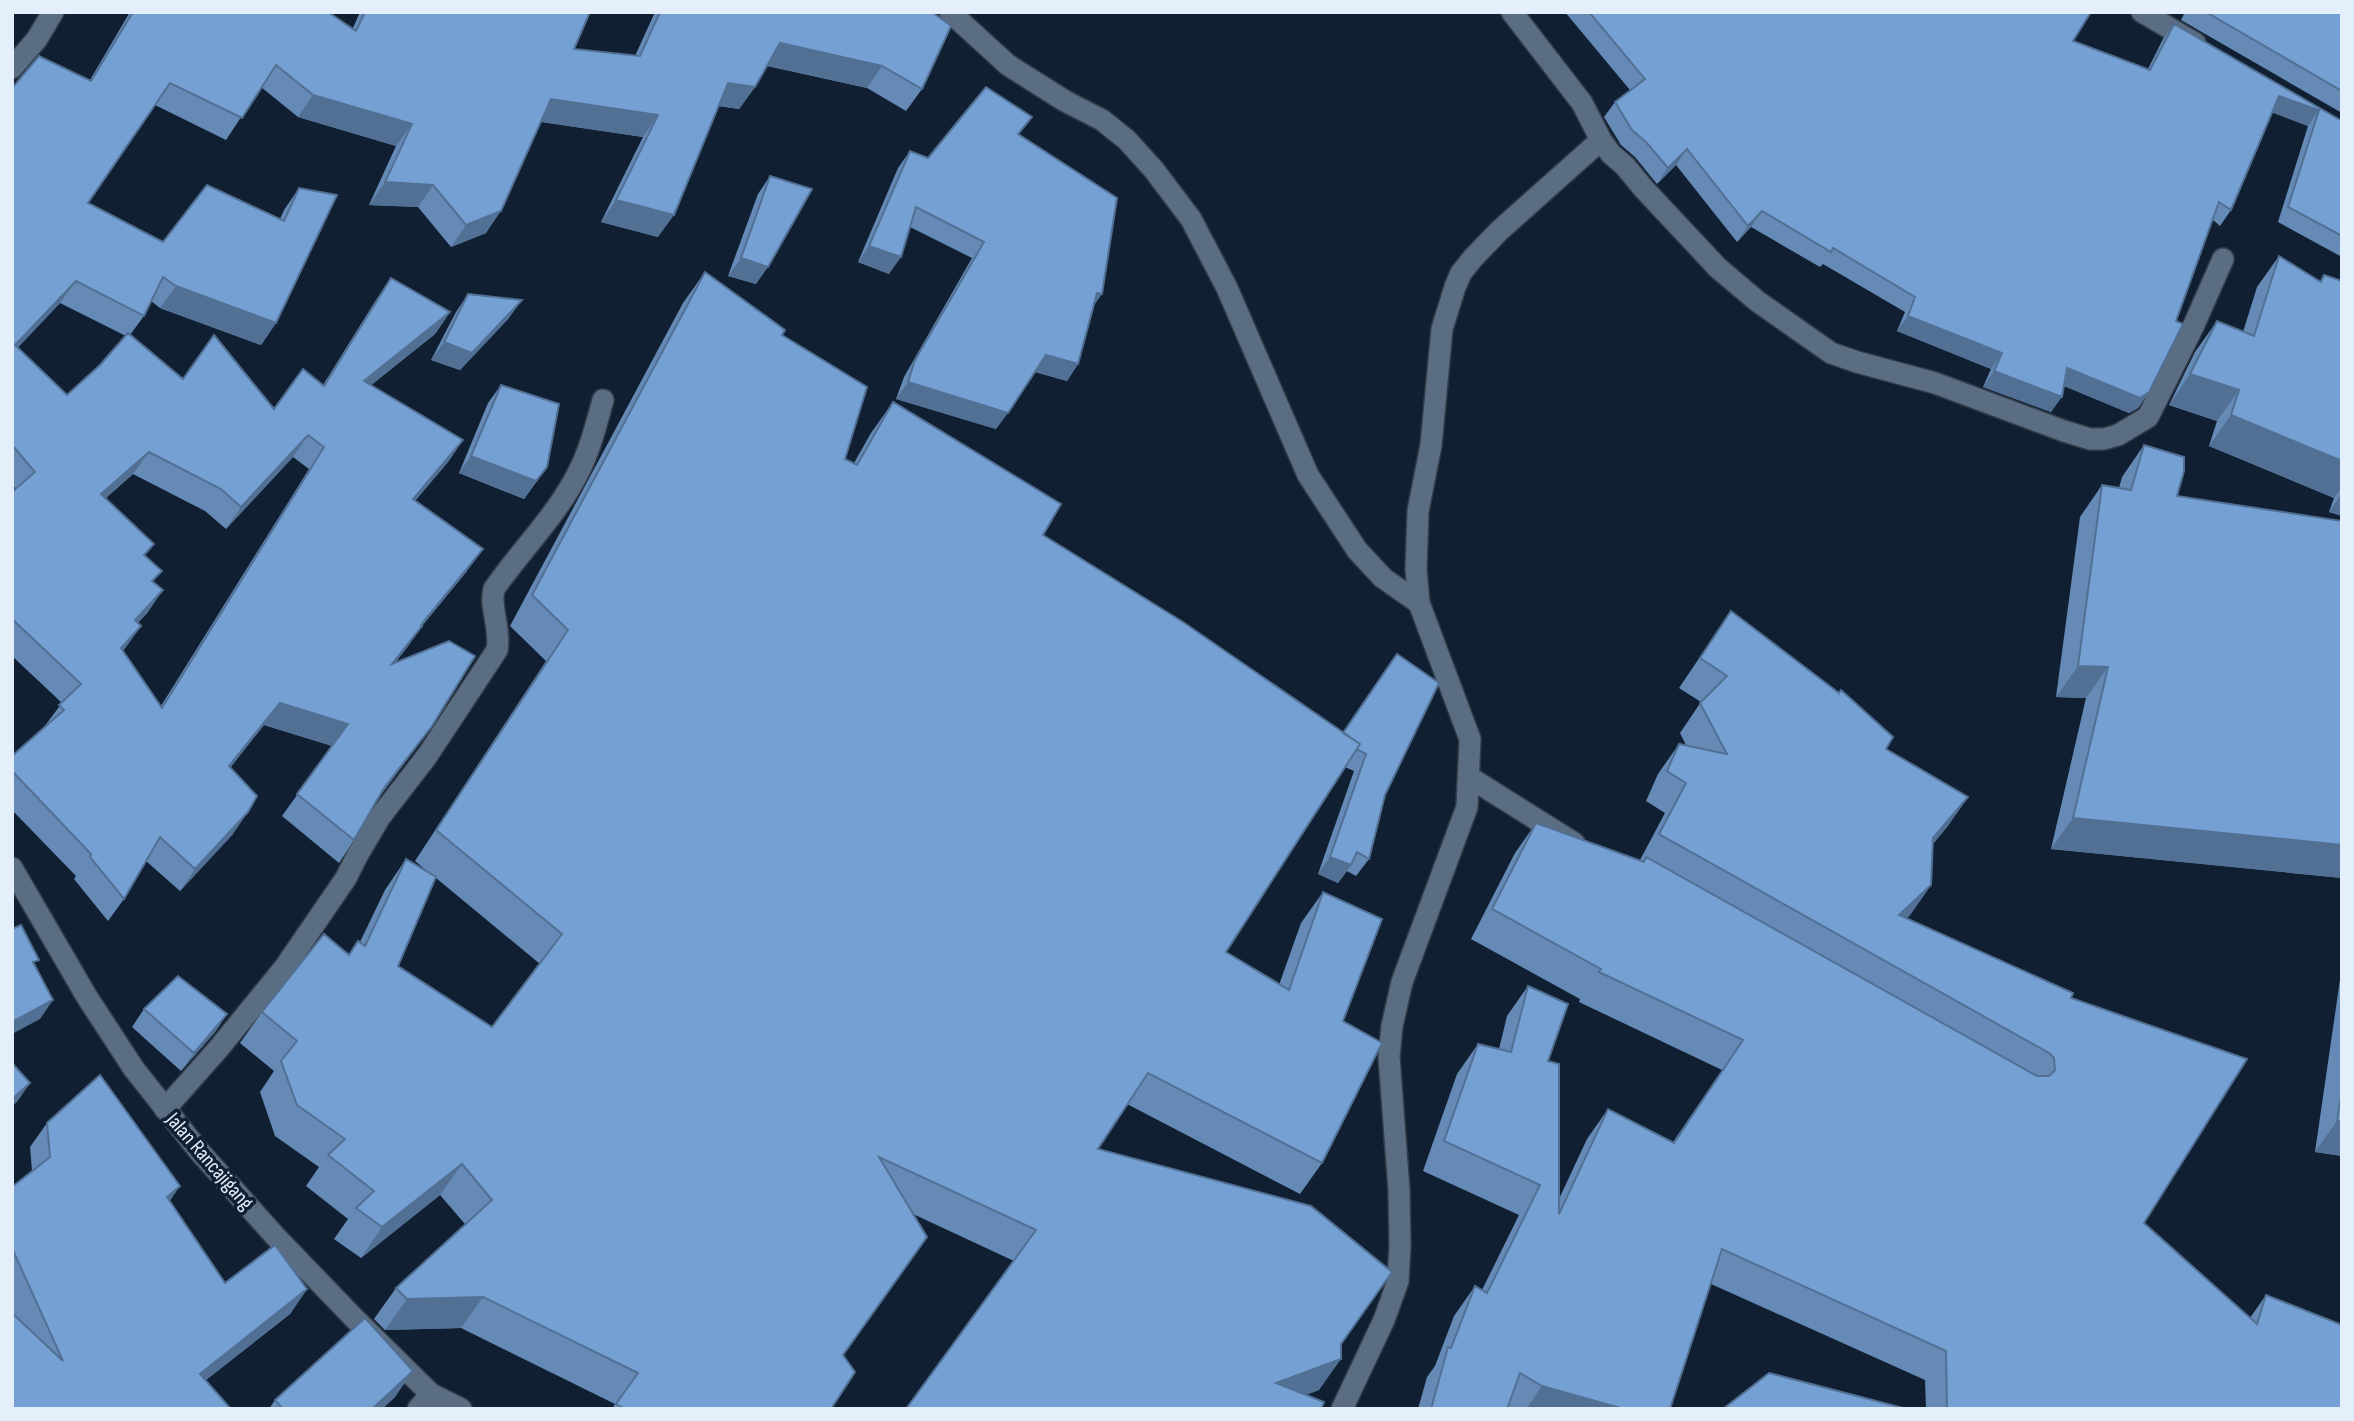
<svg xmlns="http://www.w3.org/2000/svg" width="2354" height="1421" viewBox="0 0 2354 1421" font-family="'Sofia Sans Condensed',sans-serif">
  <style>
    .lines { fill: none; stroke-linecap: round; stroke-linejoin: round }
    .street-casing { stroke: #323c4b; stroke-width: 24 }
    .secondary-casing { stroke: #323c4b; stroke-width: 24 }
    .street { stroke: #5a6d82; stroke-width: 21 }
    .secondary { stroke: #5a6d82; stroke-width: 21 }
    .wall { fill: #658ab5; fill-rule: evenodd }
    .shaded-wall { fill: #527094 }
    .building { fill: #75a0d3; stroke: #527094; stroke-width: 2; fill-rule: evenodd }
    .labels { text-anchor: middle; stroke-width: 7; stroke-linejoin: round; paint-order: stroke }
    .street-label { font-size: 21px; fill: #e4effb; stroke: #102032 }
  </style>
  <rect width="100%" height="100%" fill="#102032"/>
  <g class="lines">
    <defs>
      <path id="street" d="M 950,12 L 1008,65 L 1065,101 L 1102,120 L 1127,140 L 1154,170 L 1191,219 L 1227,288 L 1308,475 L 1357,550 L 1383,578 L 1419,603
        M 1512,12 L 1582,103 L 1601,140
        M 2142,12 L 2195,43
        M 12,68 L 37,39 L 53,12
        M 1469,777 L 1574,843
        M 165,1109 L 219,1048 L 285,967 L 346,878 L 357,856 L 380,817 L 427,756 L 497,650 C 501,628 489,606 494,589 C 521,550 557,515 578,473 C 590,450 596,425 603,400
        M 418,1409 L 431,1394
        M 1342,1409 L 1384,1320 L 1398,1281 L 1400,1246 L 1399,1190 L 1389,1057 L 1392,1026 L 1402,982 L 1467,807 L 1470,739 L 1419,603 L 1416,569 L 1418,511 L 1431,445 L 1442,329 L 1455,287 L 1461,273 L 1473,258 L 1499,231 L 1601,140 L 1611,154 L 1625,166 L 1644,189 L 1718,268 L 1757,301 L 1831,353 L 1857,362 L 1935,383 L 2064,431 L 2090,439 L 2104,439 L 2118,435 L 2148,417 L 2193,327 L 2223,259"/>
      <path id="secondary" d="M 12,868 L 87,997 L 134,1069 L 199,1151 L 275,1236 L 353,1317 L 431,1394 L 461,1409"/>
    </defs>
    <use href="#street" class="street-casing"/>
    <use href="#secondary" class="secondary-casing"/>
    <use href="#street" class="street"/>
    <use href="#secondary" class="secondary"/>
  </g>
  <path class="wall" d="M 130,12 L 327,12 L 353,28 L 360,12 L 590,12 L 574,49 L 635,56 L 655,12 L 932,12 L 922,89 L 906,111 L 867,88 L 767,66 L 755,87 L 739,109 L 718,106 L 658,237 L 601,222 L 643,137 L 541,122 L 486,233 L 451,247 L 418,207 L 369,205 L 396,146 L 298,117 L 261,87 L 226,140 L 155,105 L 88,203 L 163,242 L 280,219 L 284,210 L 299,188 L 276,323 L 261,345 L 160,308 L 151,301 L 144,316 L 130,335 L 183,379 L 274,409 L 323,385 L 376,300 L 391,278 L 450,312 L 435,334 L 371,385 L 463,440 L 448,462 L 415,501 L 467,571 L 422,626 L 395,663 L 432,726 L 380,796 L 354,840 L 339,863 L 282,816 L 332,746 L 264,725 L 230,768 L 233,834 L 180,891 L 146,861 L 124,899 L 108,921 L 74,879 L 76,876 L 12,810 L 12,756 L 44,727 L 62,703 L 12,656 L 12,492 L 16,489 L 12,485 L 12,88 L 90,80 ZM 60,303 L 126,336 L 100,365 L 67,395 L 18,347 ZM 293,457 L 309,469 L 161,706 L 123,651 L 141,626 L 138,623 L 148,612 L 154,582 L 146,556 L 106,498 L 133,474 L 205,511 L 226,529 Z
    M 1565,12 L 2091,12 L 2073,41 L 2148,69 L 2163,39 L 2174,24 L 2342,121 L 2342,257 L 2278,222 L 2308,126 L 2272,112 L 2231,210 L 2220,226 L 2213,220 L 2149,392 L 2138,408 L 2129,413 L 2064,386 L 2051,412 L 1983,387 L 1991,369 L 1897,331 L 1905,312 L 1823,264 L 1820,267 L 1751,227 L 1737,242 L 1676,165 L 1657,184 L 1635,157 L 1621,145 L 1604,117 L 1615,102 L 1630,90 Z
    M 2185,12 L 2342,12 L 2342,113 L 2181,20 Z
    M 1020,135 L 1094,306 L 1078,364 L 1067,381 L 1035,372 L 996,429 L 896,399 L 904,377 L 972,258 L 910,227 L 889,274 L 858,262 L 898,168 L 910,151 L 928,158 Z
    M 770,176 L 756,284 L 728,276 L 758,194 Z
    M 2279,256 L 2320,281 L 2324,275 L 2342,281 L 2342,516 L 2329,512 L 2334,498 L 2209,446 L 2217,421 L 2169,405 L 2195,352 L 2217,321 L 2243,332 L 2257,287 Z
    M 705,272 L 782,335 L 845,459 L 854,463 L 871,433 L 893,402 L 1043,535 L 1343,733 L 1397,654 L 1385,795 L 1369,859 L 1356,876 L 1347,871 L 1338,883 L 1318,874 L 1354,771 L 1345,767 L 1226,952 L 1279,985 L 1301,923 L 1323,892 L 1343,1021 L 1322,1163 L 1300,1194 L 1127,1104 L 1098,1149 L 1341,1344 L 1319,1390 L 1305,1395 L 1321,1409 L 1014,1261 L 913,1214 L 843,1355 L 831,1409 L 612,1409 L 615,1404 L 461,1328 L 385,1330 L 374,1319 L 396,1288 L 465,1224 L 440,1195 L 361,1258 L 334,1239 L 348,1219 L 306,1186 L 319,1167 L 275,1136 L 260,1092 L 274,1071 L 240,1043 L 262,1012 L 349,955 L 360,942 L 385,890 L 406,859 L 428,872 L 415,861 L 546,661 L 510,626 L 683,303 ZM 436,878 L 540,964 L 492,1027 L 398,966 Z
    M 468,294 L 509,318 L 460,370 L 431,360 L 456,312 Z
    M 501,385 L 547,467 L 524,499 L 459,473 L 488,403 Z
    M 2144,445 L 2177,496 L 2342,521 L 2342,878 L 2051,849 L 2086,698 L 2056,697 L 2080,517 L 2102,485 L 2119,488 L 2122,477 Z
    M 1731,611 L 1886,749 L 1968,797 L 1947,827 L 1933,844 L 1931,885 L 1910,915 L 1906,919 L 2071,998 L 2144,1223 L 2250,1318 L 2266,1295 L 2342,1409 L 1926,1409 L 1925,1380 L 1711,1284 L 1670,1409 L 1509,1409 L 1508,1408 L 1507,1409 L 1418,1409 L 1427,1377 L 1435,1366 L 1454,1316 L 1475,1286 L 1482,1290 L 1519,1215 L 1423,1171 L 1457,1074 L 1478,1044 L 1499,1049 L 1507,1016 L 1528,986 L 1548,1061 L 1559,1199 L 1587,1139 L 1608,1109 L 1673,1142 L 1722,1070 L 1579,1002 L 1580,999 L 1471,939 L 1515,853 L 1536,823 L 1640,860 L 1665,813 L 1646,801 L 1658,774 L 1679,744 L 1686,745 L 1680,733 L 1701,702 L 1679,688 Z
    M 2342,966 L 2342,1156 L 2315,1152 Z
    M 144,1009 L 227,1014 L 215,1032 L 181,1071 L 132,1027 Z
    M 47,1123 L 170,1201 L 225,1283 L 307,1289 L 290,1314 L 206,1380 L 12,1409 L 13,1314 L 12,1311 L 12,1187 L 32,1171 L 30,1147 Z
    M 395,1397 L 382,1409 L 269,1409 L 275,1400 Z"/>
  <path class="shaded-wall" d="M 780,43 L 882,66 L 867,88 L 764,65 Z
    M 728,83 L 755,87 L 739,109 L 712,105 Z
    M 313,95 L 412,124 L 396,146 L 298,117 Z
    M 2279,96 L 2319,110 L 2308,126 L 2268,111 Z
    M 551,99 L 658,115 L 643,137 L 536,121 Z
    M 1687,149 L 1676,165 L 1657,184 L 1668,168 Z
    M 385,182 L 433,185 L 418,207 L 369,205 Z
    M 616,200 L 674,215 L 658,237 L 601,222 Z
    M 501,211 L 486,233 L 451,247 L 466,225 Z
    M 1762,211 L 1751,227 L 1737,242 L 1748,226 Z
    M 869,246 L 901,257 L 889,274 L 858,262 Z
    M 741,258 L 768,267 L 756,284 L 728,276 Z
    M 76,281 L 60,303 L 12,354 L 15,345 Z
    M 176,286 L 276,323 L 261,345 L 160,308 Z
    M 1097,293 L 1102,294 L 1090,311 Z
    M 522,300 L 509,318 L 460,370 L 431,360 L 444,342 Z
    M 450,312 L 435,334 L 349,403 L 364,381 Z
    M 1908,316 L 2002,353 L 1991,369 L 1897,331 Z
    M 1046,355 L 1078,364 L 1067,381 L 1035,372 Z
    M 2067,368 L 2149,392 L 2138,408 L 2129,413 L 2057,383 Z
    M 1994,371 L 2062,397 L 2051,412 L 1983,387 Z
    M 2190,374 L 2239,390 L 2217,421 L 2169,405 Z
    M 908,382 L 1008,413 L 996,429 L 896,399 Z
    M 2231,415 L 2342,461 L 2342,487 L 2334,498 L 2209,446 Z
    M 308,435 L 293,457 L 226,529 L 241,507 Z
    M 463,440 L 448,462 L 397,521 L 413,499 Z
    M 149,452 L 133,474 L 85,516 L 101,494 Z
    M 471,456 L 547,467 L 524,499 L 459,473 Z
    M 2342,493 L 2342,516 L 2329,512 Z
    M 483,549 L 467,571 L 422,626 L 407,648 L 376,686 L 421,625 Z
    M 163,590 L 148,612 L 120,642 L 135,620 Z
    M 141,626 L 125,648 L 105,670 L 121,648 Z
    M 2078,666 L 2108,667 L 2086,698 L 2056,697 Z
    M 280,703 L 348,724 L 333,746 L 264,725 L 213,788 L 229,766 Z
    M 432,726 L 416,748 L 369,810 L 384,788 Z
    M 1968,797 L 1947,827 L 1912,868 L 1933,838 Z
    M 248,812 L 233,834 L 180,891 L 195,869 Z
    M 2073,818 L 2342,845 L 2342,878 L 2051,849 Z
    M 1330,857 L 1351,865 L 1338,883 L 1318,874 Z
    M 1931,885 L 1910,915 L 1878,945 L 1899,915 Z
    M 53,1000 L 40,1019 L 12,1034 L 12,1022 Z
    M 227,1014 L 215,1032 L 181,1071 L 194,1053 Z
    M 30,1083 L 17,1102 L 12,1106 L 12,1099 Z
    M 2337,1121 L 2342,1122 L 2342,1156 L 2315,1152 Z
    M 462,1164 L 440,1195 L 361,1258 L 382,1227 Z
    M 180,1186 L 163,1211 L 167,1197 Z
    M 307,1289 L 290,1314 L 183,1398 L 200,1374 Z
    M 483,1297 L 461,1328 L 385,1330 L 407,1299 Z
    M 1341,1359 L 1319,1390 L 1269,1409 L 1276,1383 Z
    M 413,1371 L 395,1397 L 382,1409 L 372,1409 Z
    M 1542,1386 L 1624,1409 L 1526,1409 Z"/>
  <path class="building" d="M 133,12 L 328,12 L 356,31 L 365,12 L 590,12 L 574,49 L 640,56 L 660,12 L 932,12 L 951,26 L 922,89 L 882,66 L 780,43 L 755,87 L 728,83 L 674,215 L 616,200 L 658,115 L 551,99 L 501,211 L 466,225 L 433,185 L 385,182 L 412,124 L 313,95 L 276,65 L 242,118 L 170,83 L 88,203 L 163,242 L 207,185 L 284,221 L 299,188 L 337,195 L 276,323 L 176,286 L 163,277 L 144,316 L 76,281 L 15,345 L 67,395 L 100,365 L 128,333 L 183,379 L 214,335 L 274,409 L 303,369 L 324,386 L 391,278 L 450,312 L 364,381 L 463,440 L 413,499 L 483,549 L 421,625 L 422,626 L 392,664 L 449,641 L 475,656 L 432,726 L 384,788 L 354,840 L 297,794 L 348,724 L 280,703 L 229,766 L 257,796 L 248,812 L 195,869 L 160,837 L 124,899 L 90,857 L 91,854 L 12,771 L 12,756 L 64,710 L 59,705 L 81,684 L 12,619 L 12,492 L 35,472 L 12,445 L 12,88 L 39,56 L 91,81 ZM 308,435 L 324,447 L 162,708 L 121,648 L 141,626 L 135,620 L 163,590 L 152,581 L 162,571 L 144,555 L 154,544 L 101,494 L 149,452 L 221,489 L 241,507 Z
    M 1589,12 L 2091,12 L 2073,41 L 2150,70 L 2174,24 L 2342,121 L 2342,236 L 2288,207 L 2319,110 L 2279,96 L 2231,210 L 2219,202 L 2176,321 L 2183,324 L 2149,392 L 2140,398 L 2067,368 L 2062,397 L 1994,371 L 2002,353 L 1908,316 L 1915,297 L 1833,248 L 1831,252 L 1762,211 L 1748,226 L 1687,149 L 1668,168 L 1646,142 L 1632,130 L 1615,102 L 1645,79 Z
    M 2206,12 L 2342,12 L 2342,91 Z
    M 986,87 L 1032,117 L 1018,134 L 1117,198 L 1102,294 L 1097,293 L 1078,364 L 1046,355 L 1008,413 L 908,382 L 915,360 L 984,242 L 916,207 L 901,257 L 869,246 L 910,151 L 928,158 Z
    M 770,176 L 812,189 L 768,267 L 741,258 Z
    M 2279,256 L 2321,282 L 2324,275 L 2342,281 L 2342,461 L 2231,415 L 2239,390 L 2190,374 L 2217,321 L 2254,336 Z
    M 705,272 L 785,330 L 782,335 L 867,387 L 845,459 L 857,465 L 893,402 L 1061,504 L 1043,535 L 1183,622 L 1360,744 L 1226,952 L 1289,990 L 1323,892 L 1382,919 L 1343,1021 L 1382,1043 L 1322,1163 L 1148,1073 L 1098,1149 L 1311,1206 L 1392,1272 L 1341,1344 L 1341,1359 L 1276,1383 L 1324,1402 L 1321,1409 L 906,1409 L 1036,1230 L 879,1157 L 927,1237 L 843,1355 L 855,1372 L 831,1409 L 625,1409 L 616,1404 L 638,1373 L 483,1297 L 407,1299 L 396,1288 L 492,1200 L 462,1164 L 382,1227 L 356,1208 L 374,1191 L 328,1155 L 345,1139 L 297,1105 L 281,1061 L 297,1041 L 262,1012 L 324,934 L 349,955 L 358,941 L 365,946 L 406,859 L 436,877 L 398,966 L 492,1027 L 562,934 L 436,830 L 568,630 L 532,595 Z
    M 468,294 L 522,300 L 472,353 L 444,342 Z
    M 501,385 L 559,404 L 547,467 L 536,481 L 471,456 Z
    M 2144,445 L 2184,457 L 2184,471 L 2177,496 L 2342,521 L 2342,845 L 2073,818 L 2108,667 L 2078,666 L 2102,485 L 2131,490 Z
    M 1731,611 L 1839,693 L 1841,690 L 1893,737 L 1886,749 L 1968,797 L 1933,838 L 1931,885 L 1899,915 L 2073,993 L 2071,998 L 2247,1059 L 2144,1223 L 2257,1324 L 2266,1295 L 2342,1325 L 2342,1409 L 1947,1409 L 1946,1351 L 1722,1249 L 1670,1409 L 1624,1409 L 1542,1386 L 1520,1373 L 1507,1409 L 1431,1409 L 1448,1347 L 1451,1348 L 1475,1286 L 1487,1293 L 1540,1185 L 1444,1141 L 1478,1044 L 1511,1052 L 1528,986 L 1568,1004 L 1548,1061 L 1559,1064 L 1559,1214 L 1608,1109 L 1674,1143 L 1743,1040 L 1599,972 L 1601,969 L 1492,909 L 1536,823 L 1644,862 L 1646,857 L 2037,1076 L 2049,1076 L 2055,1070 L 2054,1058 L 2049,1053 L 1659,834 L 1686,783 L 1667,771 L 1679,744 L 1727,754 L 1700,703 L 1727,676 L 1700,658 Z
    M 1397,654 L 1439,683 L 1385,795 L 1369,859 L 1357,852 L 1351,865 L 1330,857 L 1366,754 L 1357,749 L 1360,744 L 1343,733 Z
    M 21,925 L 39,960 L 33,962 L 53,1000 L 12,1022 L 12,929 Z
    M 178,976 L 227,1014 L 194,1053 L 144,1009 Z
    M 12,1063 L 30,1083 L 12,1099 Z
    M 100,1075 L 180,1186 L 167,1197 L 225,1283 L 275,1245 L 307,1289 L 200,1374 L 231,1409 L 12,1409 L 12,1313 L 63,1361 L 12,1248 L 12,1187 L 50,1157 L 47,1123 Z
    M 2342,1089 L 2342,1122 L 2337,1121 Z
    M 365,1318 L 413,1371 L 372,1409 L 283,1409 L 275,1400 Z
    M 1769,1373 L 1907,1409 L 1723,1409 Z"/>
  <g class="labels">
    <g class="street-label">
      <text transform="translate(210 1161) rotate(49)" y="7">Jalan Rancajigang</text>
    </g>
  </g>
  <rect width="2354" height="1421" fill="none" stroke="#e4effb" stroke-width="28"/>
</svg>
